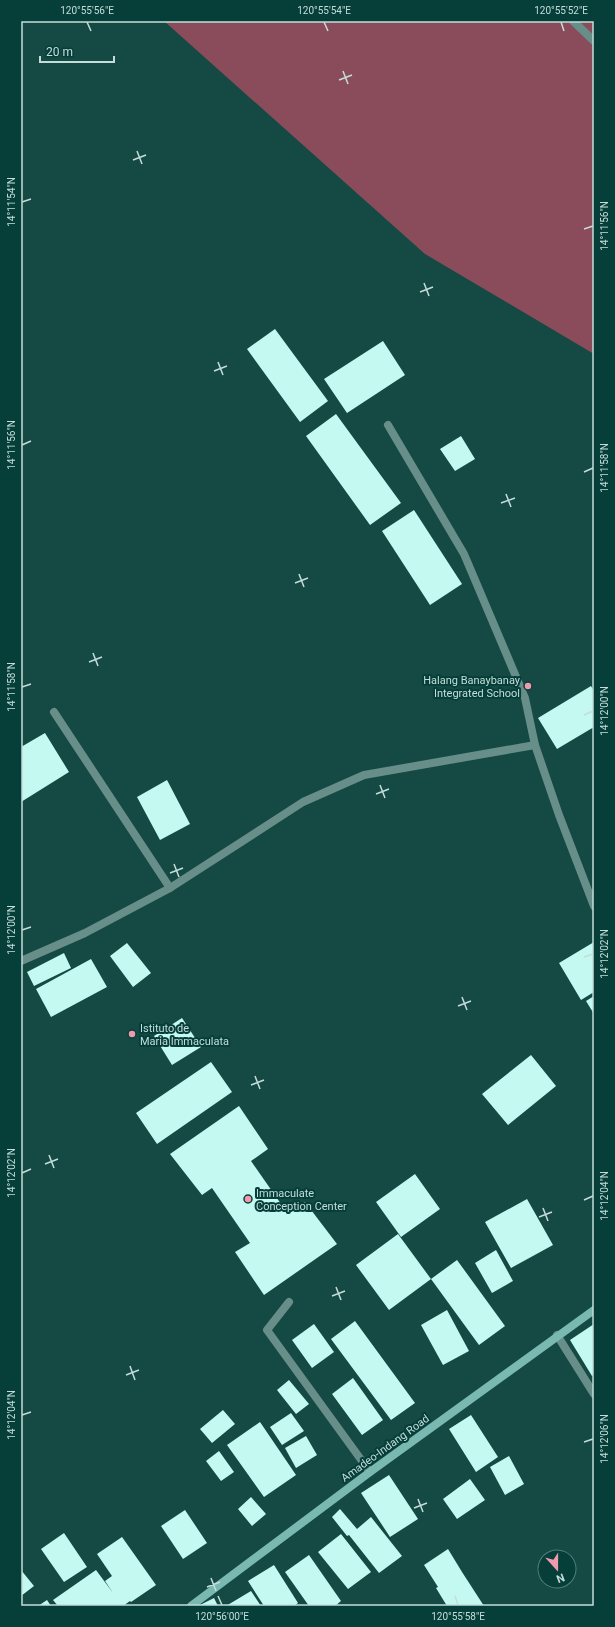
<svg xmlns="http://www.w3.org/2000/svg" width="615" height="1627" viewBox="0 0 615 1627" font-family="Roboto,sans-serif">
  <style>
    .green { fill: #8a4c5a }
    .building { fill: #c4f9f2 }
    .lines { fill: none; stroke-linecap: round; stroke-linejoin: round }
    .lane { stroke: #678e88; stroke-width: 8 }
    .street { stroke: #678e88; stroke-width: 8 }
    .secondary { stroke: #7ab9b1; stroke-width: 8 }
    .ticks { fill: none; stroke: #c4ddd9; stroke-width: 1.5 }
    .poi-dot { fill: #f29aad; stroke: #063f3a; stroke-width: 1.5 }
    .labels { text-anchor: middle; stroke-width: 4; stroke-linejoin: round; paint-order: stroke }
    .poi-label { font-size: 11px; fill: #c4ddd9; stroke: #063f3a; text-anchor: start }
    .street-label { font-size: 11px; fill: #c4ddd9; stroke: #063f3a }
    .neatline { fill: none; stroke: #c4ddd9; stroke-width: 1.5 }
    .ticks-label { font-size: 10px; text-anchor: middle; fill: #c4ddd9 }
  </style>
  <rect width="100%" height="100%" fill="#154944"/>
  <path class="green" d="M 164,21 L 594,21 L 594,354 L 425,254 Z"/>
  <path class="building" d="M 275,329 L 328,401 L 300,422 L 247,349 Z
    M 383,341 L 405,375 L 347,413 L 324,379 Z
    M 336,414 L 401,503 L 370,525 L 306,436 Z
    M 461,436 L 475,459 L 455,471 L 440,449 Z
    M 414,510 L 462,584 L 430,605 L 382,531 Z
    M 591,686 L 594,691 L 594,727 L 557,749 L 538,718 Z
    M 45,733 L 69,772 L 21,802 L 21,747 Z
    M 167,780 L 190,824 L 160,840 L 137,797 Z
    M 594,942 L 594,992 L 581,1000 L 559,963 Z
    M 127,943 L 151,973 L 133,987 L 110,956 Z
    M 64,953 L 71,968 L 34,986 L 27,972 Z
    M 91,959 L 107,987 L 51,1017 L 36,989 Z
    M 594,996 L 594,1014 L 586,1001 Z
    M 182,1018 L 201,1047 L 172,1065 L 154,1036 Z
    M 531,1055 L 556,1086 L 508,1125 L 482,1094 Z
    M 211,1062 L 232,1092 L 157,1144 L 136,1113 Z
    M 239,1106 L 268,1149 L 251,1161 L 288,1214 L 305,1202 L 337,1244 L 264,1295 L 235,1252 L 250,1243 L 212,1188 L 202,1195 L 170,1154 Z
    M 415,1174 L 440,1209 L 401,1237 L 376,1202 Z
    M 527,1199 L 553,1245 L 511,1268 L 485,1222 Z
    M 398,1234 L 431,1279 L 389,1310 L 356,1265 Z
    M 496,1250 L 513,1281 L 492,1293 L 475,1263 Z
    M 457,1260 L 505,1326 L 479,1345 L 431,1279 Z
    M 447,1310 L 469,1351 L 443,1365 L 421,1325 Z
    M 355,1321 L 415,1403 L 391,1420 L 331,1339 Z
    M 314,1324 L 334,1352 L 312,1368 L 292,1340 Z
    M 594,1324 L 594,1375 L 592,1376 L 570,1340 Z
    M 353,1378 L 383,1420 L 362,1435 L 332,1394 Z
    M 289,1380 L 309,1404 L 296,1414 L 277,1390 Z
    M 223,1410 L 235,1424 L 212,1443 L 200,1429 Z
    M 291,1413 L 304,1431 L 282,1445 L 270,1427 Z
    M 471,1415 L 498,1457 L 476,1472 L 449,1429 Z
    M 260,1422 L 296,1475 L 264,1497 L 227,1445 Z
    M 306,1436 L 317,1455 L 296,1468 L 285,1448 Z
    M 219,1451 L 234,1472 L 221,1481 L 206,1461 Z
    M 509,1456 L 524,1484 L 505,1495 L 490,1467 Z
    M 389,1475 L 418,1519 L 390,1537 L 361,1493 Z
    M 470,1479 L 485,1500 L 457,1519 L 443,1499 Z
    M 251,1497 L 266,1514 L 252,1526 L 238,1509 Z
    M 340,1509 L 357,1529 L 371,1517 L 402,1556 L 379,1573 L 349,1535 L 347,1536 L 332,1517 Z
    M 185,1510 L 207,1543 L 183,1559 L 161,1526 Z
    M 64,1533 L 87,1567 L 64,1582 L 41,1549 Z
    M 341,1534 L 371,1572 L 348,1589 L 318,1552 Z
    M 122,1537 L 156,1585 L 131,1602 L 130,1601 L 123,1606 L 58,1606 L 53,1600 L 96,1570 L 113,1593 L 105,1581 L 112,1576 L 97,1554 Z
    M 448,1549 L 462,1572 L 484,1606 L 447,1606 L 436,1588 L 438,1587 L 424,1565 Z
    M 309,1555 L 341,1601 L 335,1606 L 309,1606 L 285,1572 Z
    M 274,1565 L 298,1603 L 294,1606 L 264,1606 L 248,1581 Z
    M 21,1570 L 34,1586 L 21,1596 Z
    M 251,1591 L 261,1606 L 226,1606 Z
    M 214,1598 L 218,1606 L 198,1606 Z
    M 47,1600 L 51,1606 L 38,1606 Z"/>
  <g class="lines">
    <path class="lane" d="M 388,425 L 464,554 L 525,698 L 535,745 L 559,815 L 594,906
      M 54,712 L 170,888
      M 289,1302 L 267,1330 L 370,1472"/>
    <path class="street" d="M 573,21 L 594,41
      M 21,961 L 85,933 L 170,888 L 303,802 L 364,775 L 535,745
      M 557,1335 L 594,1394"/>
    <path class="secondary" d="M 191,1606 L 370,1472 L 594,1310"/>
  </g>
  <path class="ticks" d="M 87,22 L 91,31M 324,22 L 328,31M 561,22 L 564,31M 343,71 L 348,84M 339,80 L 352,75M 137,151 L 142,164M 133,160 L 146,155M 22,202 L 31,199M 584,229 L 593,226M 424,283 L 429,296M 420,292 L 433,287M 218,362 L 223,375M 214,371 L 227,366M 22,445 L 31,441M 584,472 L 593,468M 506,494 L 511,507M 501,503 L 515,498M 299,574 L 304,587M 295,583 L 308,578M 93,653 L 98,666M 89,662 L 102,657M 22,687 L 31,684M 584,715 L 593,711M 380,785 L 385,798M 376,794 L 389,789M 174,864 L 179,877M 170,873 L 183,868M 22,930 L 31,927M 584,957 L 593,954M 462,997 L 467,1010M 458,1006 L 471,1001M 255,1076 L 260,1089M 251,1085 L 264,1080M 49,1155 L 54,1168M 45,1164 L 58,1159M 22,1173 L 31,1169M 584,1200 L 593,1196M 543,1208 L 548,1221M 539,1217 L 552,1212M 336,1287 L 341,1300M 332,1296 L 345,1291M 130,1366 L 135,1380M 126,1375 L 139,1370M 22,1415 L 31,1412M 584,1442 L 593,1439M 418,1499 L 423,1512M 414,1508 L 427,1503M 211,1578 L 216,1591M 207,1587 L 220,1582M 218,1596 L 222,1605M 455,1596 L 458,1605"/>
  <g class="poi-dot">
    <circle cx="528" cy="686" r="4"/>
    <circle cx="132" cy="1034" r="4"/>
    <circle cx="248" cy="1199" r="4"/>
  </g>
  <g class="labels">
    <g class="poi-label">
      <text x="520" y="684" text-anchor="end">Halang Banaybanay<tspan x="520" dy="13">Integrated School</tspan></text>
      <text x="140" y="1032">Istituto de<tspan x="140" dy="13">Maria Immaculata</tspan></text>
      <text x="256" y="1197">Immaculate<tspan x="256" dy="13">Conception Center</tspan></text>
    </g>
    <g class="street-label">
      <text transform="translate(385 1448) rotate(-36)" y="4">Amadeo-Indang Road</text>
    </g>
  </g>
  <rect width="615" height="1627" fill="none" stroke="#063f3a" stroke-width="44"/>
  <g transform="translate(557 1569) rotate(159)"><circle r="19" fill="#063f3a" stroke="#527e7a"/>
  <path d="M0-3L7 15L0 10L-7 15Z" fill="#f29aad"/>
  <text y="-6" font-size="11" font-weight="bold" text-anchor="middle" fill="#c4ddd9">N</text>
  </g>
  <path d="M40 56v6h74v-6" fill="none" stroke="#c4ddd9" stroke-width="2"/>
  <text x="46" y="56" font-size="12" fill="#c4ddd9" stroke="#063f3a" stroke-width="3" paint-order="stroke">20 m</text>
  <rect x="22" y="22" width="571" height="1583" class="neatline"/>
  <g class="ticks-label">
    <text x="87" y="14">120°55'56"E</text>
    <text x="324" y="14">120°55'54"E</text>
    <text x="561" y="14">120°55'52"E</text>
    <text transform="translate(11 202) rotate(-90)" y="4">14°11'54"N</text>
    <text transform="translate(604 226) rotate(-90)" y="4">14°11'56"N</text>
    <text transform="translate(11 445) rotate(-90)" y="4">14°11'56"N</text>
    <text transform="translate(604 468) rotate(-90)" y="4">14°11'58"N</text>
    <text transform="translate(11 687) rotate(-90)" y="4">14°11'58"N</text>
    <text transform="translate(604 711) rotate(-90)" y="4">14°12'00"N</text>
    <text transform="translate(11 930) rotate(-90)" y="4">14°12'00"N</text>
    <text transform="translate(604 954) rotate(-90)" y="4">14°12'02"N</text>
    <text transform="translate(11 1173) rotate(-90)" y="4">14°12'02"N</text>
    <text transform="translate(604 1196) rotate(-90)" y="4">14°12'04"N</text>
    <text transform="translate(11 1415) rotate(-90)" y="4">14°12'04"N</text>
    <text transform="translate(604 1439) rotate(-90)" y="4">14°12'06"N</text>
    <text x="222" y="1620">120°56'00"E</text>
    <text x="458" y="1620">120°55'58"E</text>
  </g>
</svg>
